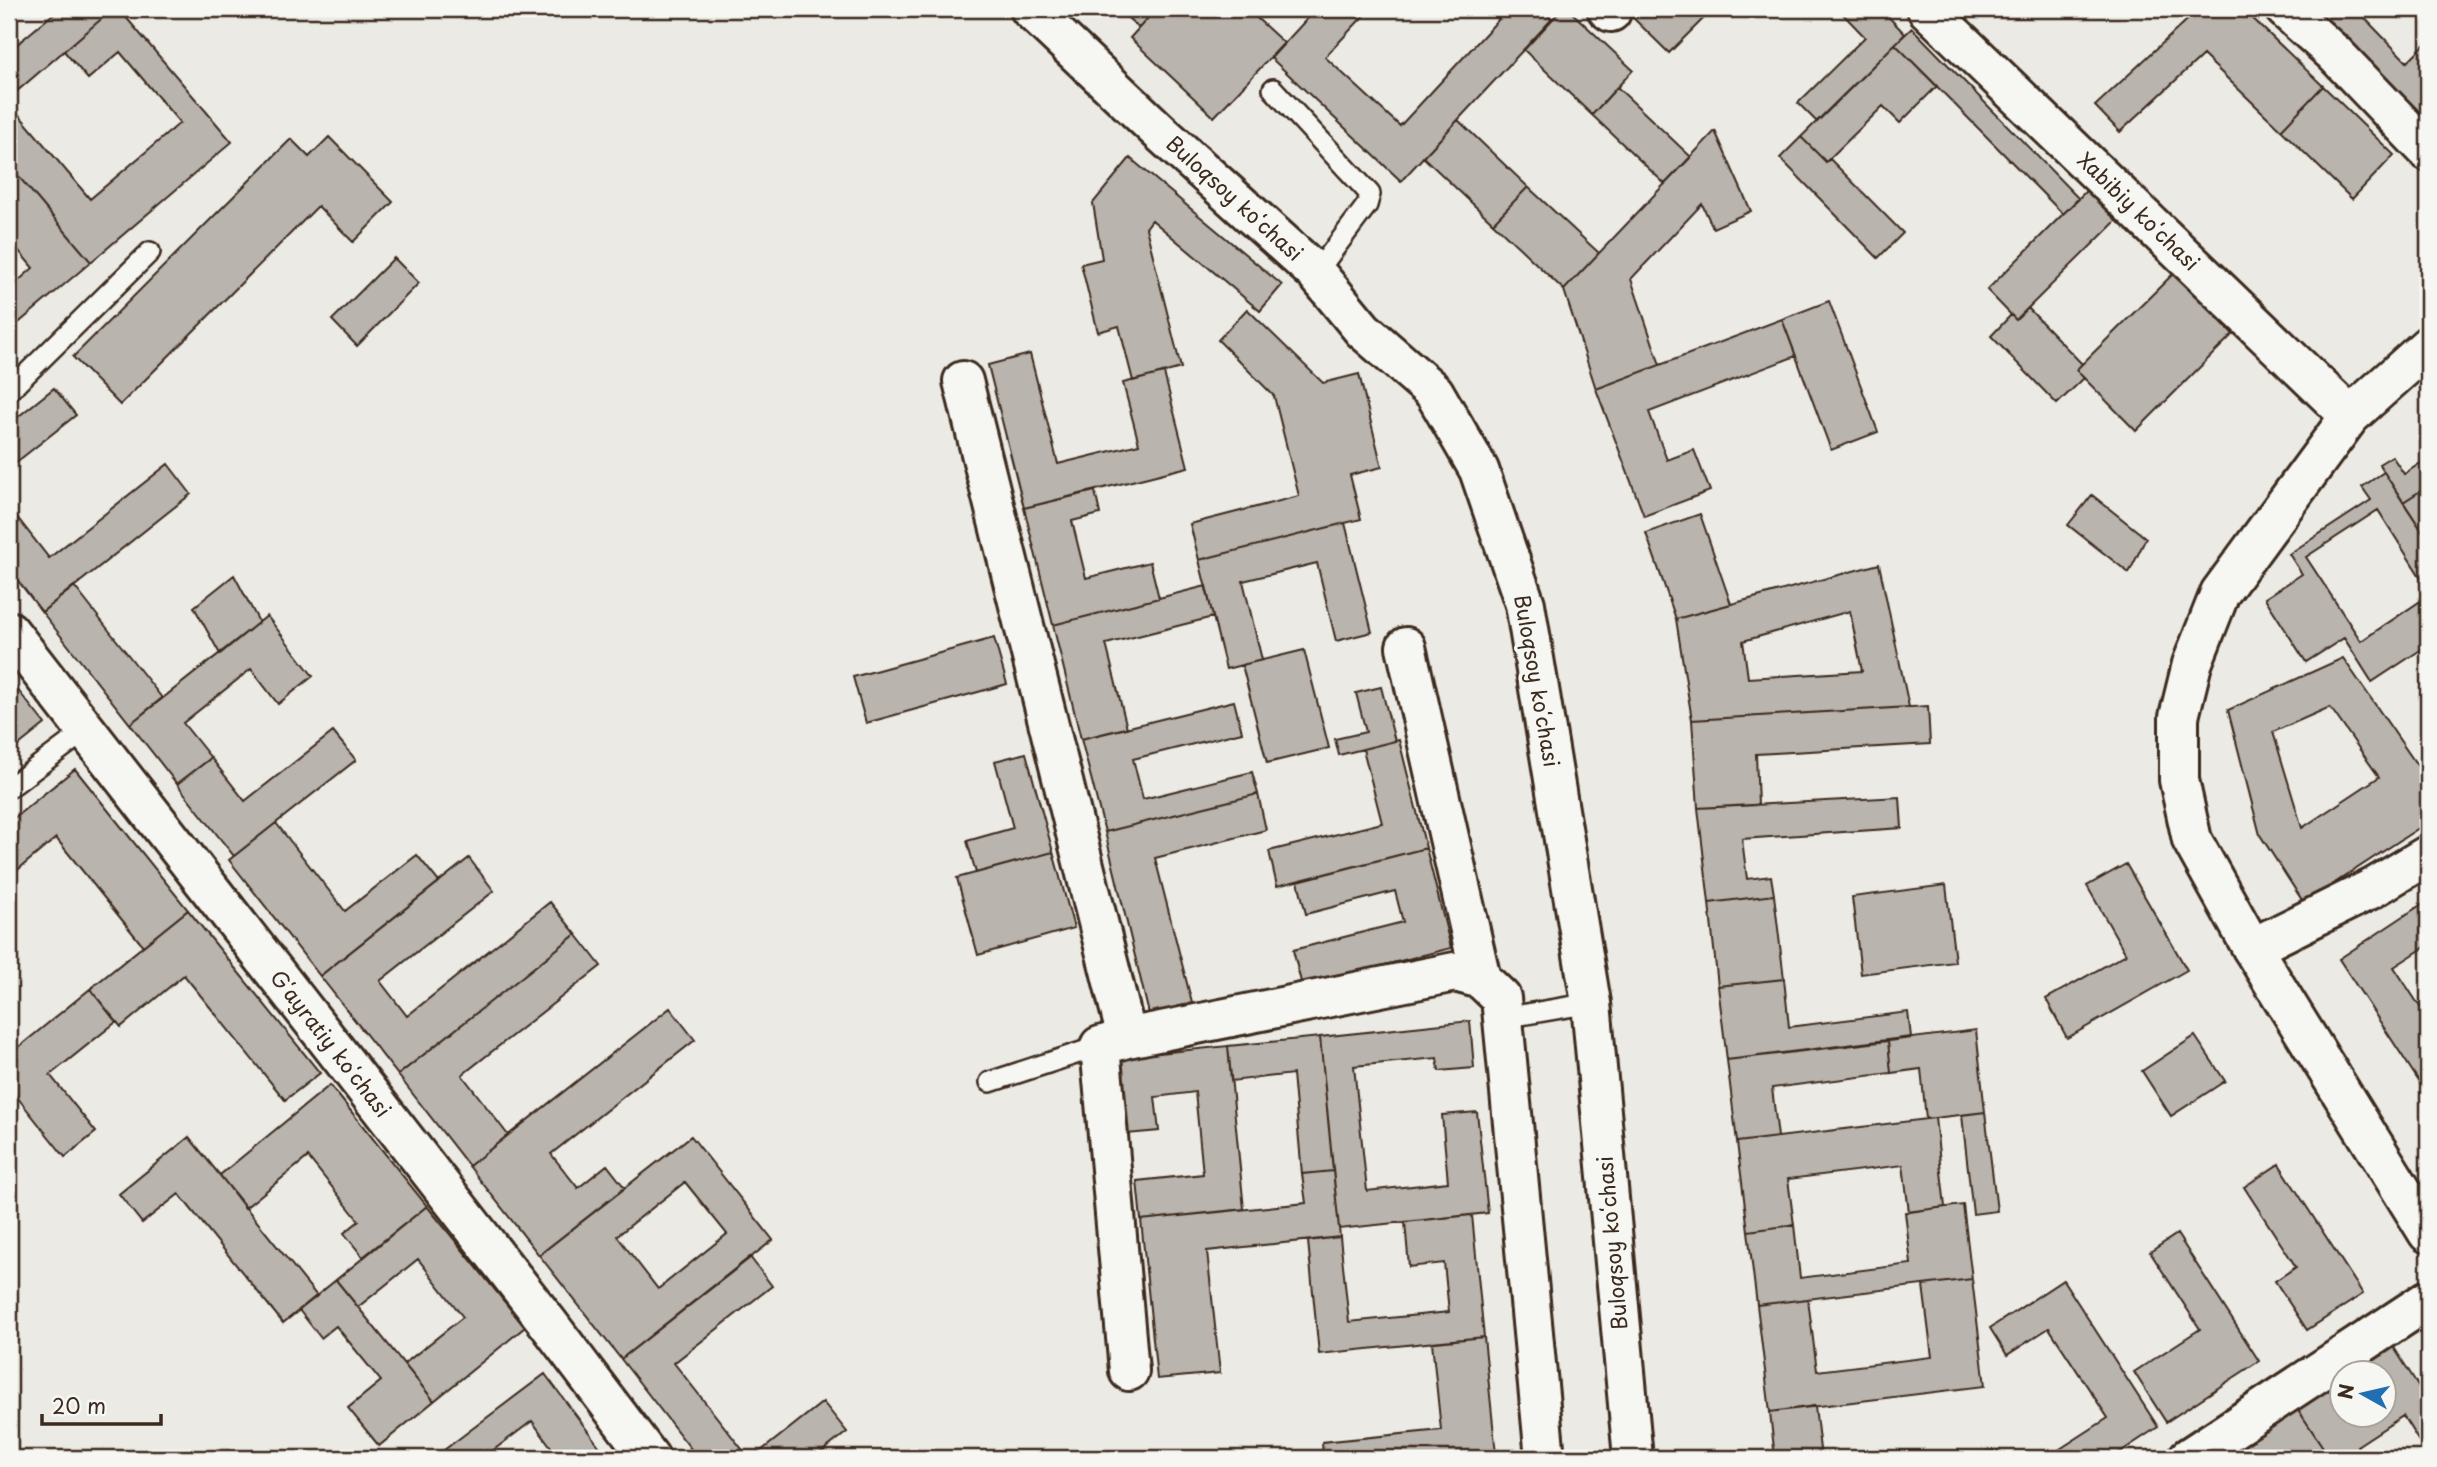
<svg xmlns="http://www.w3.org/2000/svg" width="2437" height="1467" viewBox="0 0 2437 1467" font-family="'Playpen Sans',sans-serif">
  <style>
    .building { fill: #bab4ae; stroke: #3b2a1e; stroke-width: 2; fill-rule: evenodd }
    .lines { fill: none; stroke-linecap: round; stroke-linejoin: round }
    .lane-casing { stroke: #3b2a1e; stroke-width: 24 }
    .street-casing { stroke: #3b2a1e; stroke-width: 44 }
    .secondary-casing { stroke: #3b2a1e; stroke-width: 44 }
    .lane { stroke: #f6f6f2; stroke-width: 19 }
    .street { stroke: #f6f6f2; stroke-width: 38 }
    .secondary { stroke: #f6f6f2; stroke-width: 38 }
    .labels { text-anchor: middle; stroke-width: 7; stroke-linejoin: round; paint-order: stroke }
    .street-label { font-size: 21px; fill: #3b2a1e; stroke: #f6f6f2 }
  </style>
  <rect width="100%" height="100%" fill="#ebeae5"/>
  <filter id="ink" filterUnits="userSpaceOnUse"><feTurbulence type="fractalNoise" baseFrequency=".0143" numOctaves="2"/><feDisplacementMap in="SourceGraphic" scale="14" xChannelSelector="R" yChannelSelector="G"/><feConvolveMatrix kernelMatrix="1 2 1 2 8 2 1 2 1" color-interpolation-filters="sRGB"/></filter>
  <g filter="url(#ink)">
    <path class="building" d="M 59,9 L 113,9 L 9,98 L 9,51 Z
      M 113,9 L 119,9 L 232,142 L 91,262 L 9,165 L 9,103 L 90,199 L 180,123 L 120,52 L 88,79 L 64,51 Z
      M 1118,9 L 1156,9 L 1139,28 Z
      M 1156,9 L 1247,9 L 1284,43 L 1214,117 L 1130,38 Z
      M 1316,9 L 1370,9 L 1325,57 L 1400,126 L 1499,19 L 1488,9 L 1541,9 L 1552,19 L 1401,181 L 1271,58 Z
      M 1562,9 L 1568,9 L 1633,70 L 1592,115 L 1524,50 Z
      M 1624,9 L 1700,9 L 1707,15 L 1669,53 Z
      M 1838,9 L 1881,9 L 1905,34 L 1817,122 L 1798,103 L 1865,37 Z
      M 2179,9 L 2199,9 L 2189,18 Z
      M 2199,9 L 2243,9 L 2323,86 L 2281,130 L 2203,55 L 2120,132 L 2095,106 Z
      M 2314,9 L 2356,9 L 2407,62 L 2428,41 L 2427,125 Z
      M 1912,28 L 2079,199 L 2063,214 L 1895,44 Z
      M 1895,44 L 1937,86 L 1900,123 L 1883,106 L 1826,162 L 1801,137 Z
      M 2323,86 L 2394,155 L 2352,199 L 2281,130 Z
      M 1617,87 L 1691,157 L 1665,184 L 1592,115 Z
      M 1458,120 L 1528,187 L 1493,223 L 1423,157 Z
      M 1715,131 L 1751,211 L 1713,228 L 1702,204 L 1631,279 L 1660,365 L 1596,389 L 1564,290 Z
      M 329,137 L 393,202 L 353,242 L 318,206 L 120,405 L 73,357 L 291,139 L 309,157 Z
      M 1801,137 L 1826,162 L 1830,159 L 1903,233 L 1878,258 L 1780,158 Z
      M 1130,158 L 1282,285 L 1260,311 L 1152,220 L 1146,228 L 1181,368 L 1133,381 L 1119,326 L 1098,332 L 1081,264 L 1102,259 L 1093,203 Z
      M 9,165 L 91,262 L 9,331 L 9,289 L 33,268 L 9,239 Z
      M 1528,187 L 1599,253 L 1564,290 L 1493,223 Z
      M 2088,189 L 2118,219 L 2016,320 L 1987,290 Z
      M 394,258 L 419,283 L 357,346 L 332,320 Z
      M 2174,273 L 2233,334 L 2136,431 L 2076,370 Z
      M 1829,301 L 1878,432 L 1831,450 L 1782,319 Z
      M 2028,308 L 2082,364 L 2076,370 L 2084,378 L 2057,404 L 1991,336 L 2011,315 L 2016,320 Z
      M 1247,309 L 1323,383 L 1359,374 L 1382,467 L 1350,475 L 1361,519 L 1199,560 L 1190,524 L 1299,496 L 1274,396 L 1218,340 Z
      M 1782,319 L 1796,356 L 1649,412 L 1667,460 L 1694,450 L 1710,491 L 1644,516 L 1596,389 Z
      M 1030,354 L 1058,464 L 1139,444 L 1123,383 L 1164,373 L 1188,467 L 1024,508 L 988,365 Z
      M 54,388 L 76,415 L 9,468 L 9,424 Z
      M 2392,456 L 2404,474 L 2428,458 L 2428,486 L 2403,502 L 2379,464 Z
      M 168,464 L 191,494 L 42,612 L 9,569 L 9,507 L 49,558 Z
      M 2384,472 L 2428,540 L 2428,589 L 2378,510 L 2306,557 L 2361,641 L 2428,596 L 2428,645 L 2372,682 L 2344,638 L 2306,662 L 2265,598 L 2302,574 L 2289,554 L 2371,500 L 2362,487 Z
      M 2428,486 L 2428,540 L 2403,502 Z
      M 1095,491 L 1100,514 L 1072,521 L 1086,578 L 1150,562 L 1159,598 L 1053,625 L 1024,508 Z
      M 2092,495 L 2146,538 L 2129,573 L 2068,525 Z
      M 1700,514 L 1731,604 L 1676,619 L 1646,533 Z
      M 1345,523 L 1372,632 L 1336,641 L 1317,563 L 1243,581 L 1262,660 L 1226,669 L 1199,560 Z
      M 1879,564 L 1909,707 L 1692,720 L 1676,619 ZM 1850,611 L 1862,671 L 1748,678 L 1743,641 Z
      M 234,575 L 259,622 L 220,654 L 194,607 Z
      M 74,586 L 162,698 L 130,724 L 42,612 Z
      M 1206,586 L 1213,617 L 1106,644 L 1127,728 L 1081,739 L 1053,625 Z
      M 267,616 L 313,676 L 278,704 L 251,669 L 183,723 L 211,758 L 177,784 L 130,724 Z
      M 994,638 L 1007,684 L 866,723 L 853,677 Z
      M 1304,650 L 1329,748 L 1267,763 L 1242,665 Z
      M 2343,658 L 2428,781 L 2428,822 L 2304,903 L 2260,835 L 2228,710 ZM 2330,707 L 2379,777 L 2302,828 L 2273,732 Z
      M 9,679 L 45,724 L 9,753 Z
      M 1381,687 L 1395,741 L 1339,755 L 1335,739 L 1366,732 L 1356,693 Z
      M 1234,701 L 1242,732 L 1133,759 L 1143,799 L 1252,772 L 1258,794 L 1105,832 L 1081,739 Z
      M 1928,706 L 1930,744 L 1756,754 L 1758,805 L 1698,808 L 1692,720 Z
      M 333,732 L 356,760 L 234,856 L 177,784 L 211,758 L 245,801 Z
      M 1399,740 L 1426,848 L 1277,886 L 1269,851 L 1382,823 L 1363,749 Z
      M 1026,753 L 1053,852 L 976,873 L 967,841 L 1013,828 L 995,761 Z
      M 75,769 L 188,910 L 143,946 L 56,838 L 9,877 L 9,822 Z
      M 1258,794 L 1266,830 L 1155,858 L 1192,1003 L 1149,1014 L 1105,832 Z
      M 1900,797 L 1902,828 L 1742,839 L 1747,879 L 1771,876 L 1774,895 L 1709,903 L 1698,808 Z
      M 276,823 L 345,911 L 417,855 L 439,882 L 320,976 L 229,860 Z
      M 1426,848 L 1451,948 L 1302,986 L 1293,950 L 1403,922 L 1395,891 L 1306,914 L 1298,881 Z
      M 1053,852 L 1074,928 L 978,955 L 957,878 Z
      M 469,858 L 494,891 L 380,981 L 407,1016 L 550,902 L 576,934 L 398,1075 L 320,976 Z
      M 2126,864 L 2187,970 L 2067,1038 L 2046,999 L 2126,954 L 2087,886 Z
      M 1946,885 L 1955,962 L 1861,974 L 1852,897 Z
      M 1774,895 L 1784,979 L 1718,986 L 1709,903 Z
      M 2428,900 L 2428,945 L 2394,967 L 2428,1019 L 2428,1086 L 2424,1089 L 2339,959 Z
      M 188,910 L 320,1073 L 285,1100 L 184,975 L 121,1027 L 90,989 Z
      M 576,934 L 601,966 L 462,1075 L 508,1135 L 469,1166 L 398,1075 Z
      M 1784,979 L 1789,1027 L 1908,1012 L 1911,1037 L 1727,1060 L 1718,986 Z
      M 90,989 L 116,1022 L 50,1075 L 96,1132 L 65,1157 L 9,1087 L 9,1055 Z
      M 670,1008 L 695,1040 L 551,1154 L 578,1188 L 607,1165 L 625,1188 L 539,1255 L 469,1166 Z
      M 1470,1021 L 1474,1068 L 1439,1071 L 1437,1058 L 1354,1066 L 1367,1191 L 1448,1182 L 1442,1115 L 1477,1112 L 1488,1213 L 1339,1229 L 1320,1037 Z
      M 1976,1030 L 1985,1112 L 1926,1119 L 1921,1069 L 1891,1073 L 1888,1041 Z
      M 2195,1036 L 2225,1081 L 2171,1116 L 2142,1071 Z
      M 1320,1037 L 1333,1171 L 1302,1174 L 1293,1074 L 1231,1081 L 1228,1046 Z
      M 1888,1041 L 1891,1073 L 1772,1088 L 1778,1137 L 1737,1142 L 1727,1060 Z
      M 1228,1046 L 1244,1209 L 1141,1220 L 1137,1181 L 1203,1174 L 1195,1092 L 1155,1097 L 1159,1131 L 1127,1134 L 1119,1057 Z
      M 330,1085 L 427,1206 L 363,1257 L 344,1233 L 359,1221 L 308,1157 L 245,1208 L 220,1175 Z
      M 1985,1112 L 1997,1211 L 1973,1214 L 1962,1115 Z
      M 1935,1118 L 1945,1207 L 1909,1212 L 1903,1165 L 1788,1179 L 1794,1225 L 1748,1231 L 1737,1142 Z
      M 691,1136 L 773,1240 L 621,1359 L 539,1255 ZM 685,1182 L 727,1234 L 658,1289 L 617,1236 Z
      M 189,1137 L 317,1296 L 283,1323 L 179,1194 L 142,1223 L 119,1194 Z
      M 2279,1164 L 2363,1294 L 2307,1330 L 2275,1281 L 2296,1267 L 2244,1187 Z
      M 1333,1171 L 1340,1237 L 1207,1251 L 1220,1373 L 1157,1379 L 1141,1220 L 1306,1203 L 1302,1174 Z
      M 1963,1205 L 1972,1279 L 1757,1305 L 1748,1231 L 1794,1225 L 1800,1278 L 1911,1264 L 1905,1212 Z
      M 427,1206 L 525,1327 L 434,1401 L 404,1364 L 463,1317 L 418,1259 L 358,1307 L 336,1280 Z
      M 1472,1215 L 1484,1337 L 1319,1354 L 1308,1241 L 1340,1237 L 1349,1322 L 1449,1312 L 1444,1263 L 1409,1267 L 1405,1222 Z
      M 2177,1234 L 2259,1361 L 2166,1422 L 2134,1372 L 2200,1329 L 2150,1252 Z
      M 750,1257 L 772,1286 L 674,1363 L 749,1458 L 698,1458 L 621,1359 Z
      M 1972,1279 L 1985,1386 L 1770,1412 L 1757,1305 L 1808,1299 L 1817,1371 L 1932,1357 L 1923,1285 Z
      M 336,1280 L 434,1401 L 379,1446 L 348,1408 L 381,1381 L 336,1326 L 321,1338 L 299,1310 Z
      M 2063,1280 L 2158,1427 L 2111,1458 L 2046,1458 L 2108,1418 L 2049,1328 L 2007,1355 L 1990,1328 Z
      M 1484,1337 L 1496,1454 L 1458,1458 L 1323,1458 L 1322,1442 L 1441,1430 L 1432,1342 Z
      M 2393,1346 L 2428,1401 L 2428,1456 L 2403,1416 L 2357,1446 L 2365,1458 L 2330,1458 L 2297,1408 L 2342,1379 L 2342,1414 L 2384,1414 L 2384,1372 L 2352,1372 Z
      M 545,1374 L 608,1458 L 559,1458 L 532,1421 L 483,1458 L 438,1458 L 436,1456 Z
      M 823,1402 L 847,1432 L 814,1458 L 752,1458 Z
      M 1815,1406 L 1821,1458 L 1775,1458 L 1770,1412 Z
      M 2297,1408 L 2330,1458 L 2220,1458 Z
      M 1998,1450 L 1999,1458 L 1932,1458 Z
      M 95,1453 L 96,1458 L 63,1458 Z
      M 1496,1454 L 1496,1458 L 1458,1458 Z"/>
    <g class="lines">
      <defs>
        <path id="lane" d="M 1273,89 L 1370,194 L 1367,205 L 1316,273
          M 9,391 L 150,252
          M 9,788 L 85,731
          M 1503,1018 L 1591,1003
          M 990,1082 L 1100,1046"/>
        <path id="street" d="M 1030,9 L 1162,134 L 1316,273 L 1363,330 L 1434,392 L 1479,470 L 1525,604 L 1591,1003 L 1633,1458
          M 1607,9 L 1611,12
          M 1927,9 L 2350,416
          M 2285,9 L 2335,54 L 2428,151
          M 963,381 L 1127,1038 L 1455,972 L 1481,979 L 1501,998 L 1545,1458
          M 9,631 L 548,1323 L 650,1458
          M 1406,647 L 1481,979
          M 2252,948 L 2373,888 L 2428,855
          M 1127,1038 L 1100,1046 L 1129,1371
          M 2188,1458 L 2428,1300"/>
        <path id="secondary" d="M 2428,346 L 2350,416 L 2220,593 L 2192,664 L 2179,717 L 2179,780 L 2192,840 L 2252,948 L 2428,1233"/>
      </defs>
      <use href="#lane" class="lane-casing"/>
      <use href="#street" class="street-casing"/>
      <use href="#secondary" class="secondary-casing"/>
      <use href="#lane" class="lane"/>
      <use href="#street" class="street"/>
      <use href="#secondary" class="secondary"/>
    </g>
  </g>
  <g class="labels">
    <g class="street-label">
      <text transform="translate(1234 199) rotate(42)" y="7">Buloqsoy koʻchasi</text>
      <text transform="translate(2138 212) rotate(44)" y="7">Xabibiy koʻchasi</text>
      <text transform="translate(1536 681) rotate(80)" y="7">Buloqsoy koʻchasi</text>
      <text transform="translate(330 1044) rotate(52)" y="7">Gʻayratiy koʻchasi</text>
      <text transform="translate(1613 1243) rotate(-95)" y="7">Buloqsoy koʻchasi</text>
    </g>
  </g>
  <rect width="2437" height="1467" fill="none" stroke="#f6f6f2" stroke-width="35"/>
  <rect x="18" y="18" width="2402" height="1432" fill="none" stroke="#3b2a1e" stroke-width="2.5" filter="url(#ink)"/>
  <g transform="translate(2363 1394) rotate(278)"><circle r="33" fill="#f6f6f2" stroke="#aba49d" stroke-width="2"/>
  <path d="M0-5L12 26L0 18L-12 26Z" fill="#1f6fb2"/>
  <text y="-10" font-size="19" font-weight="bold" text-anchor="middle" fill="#3b2a1e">N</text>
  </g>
  <path d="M42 1414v10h119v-10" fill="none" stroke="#3b2a1e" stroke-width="3.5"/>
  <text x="52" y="1414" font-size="21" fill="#3b2a1e" stroke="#f6f6f2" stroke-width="5" paint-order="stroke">20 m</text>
</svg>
